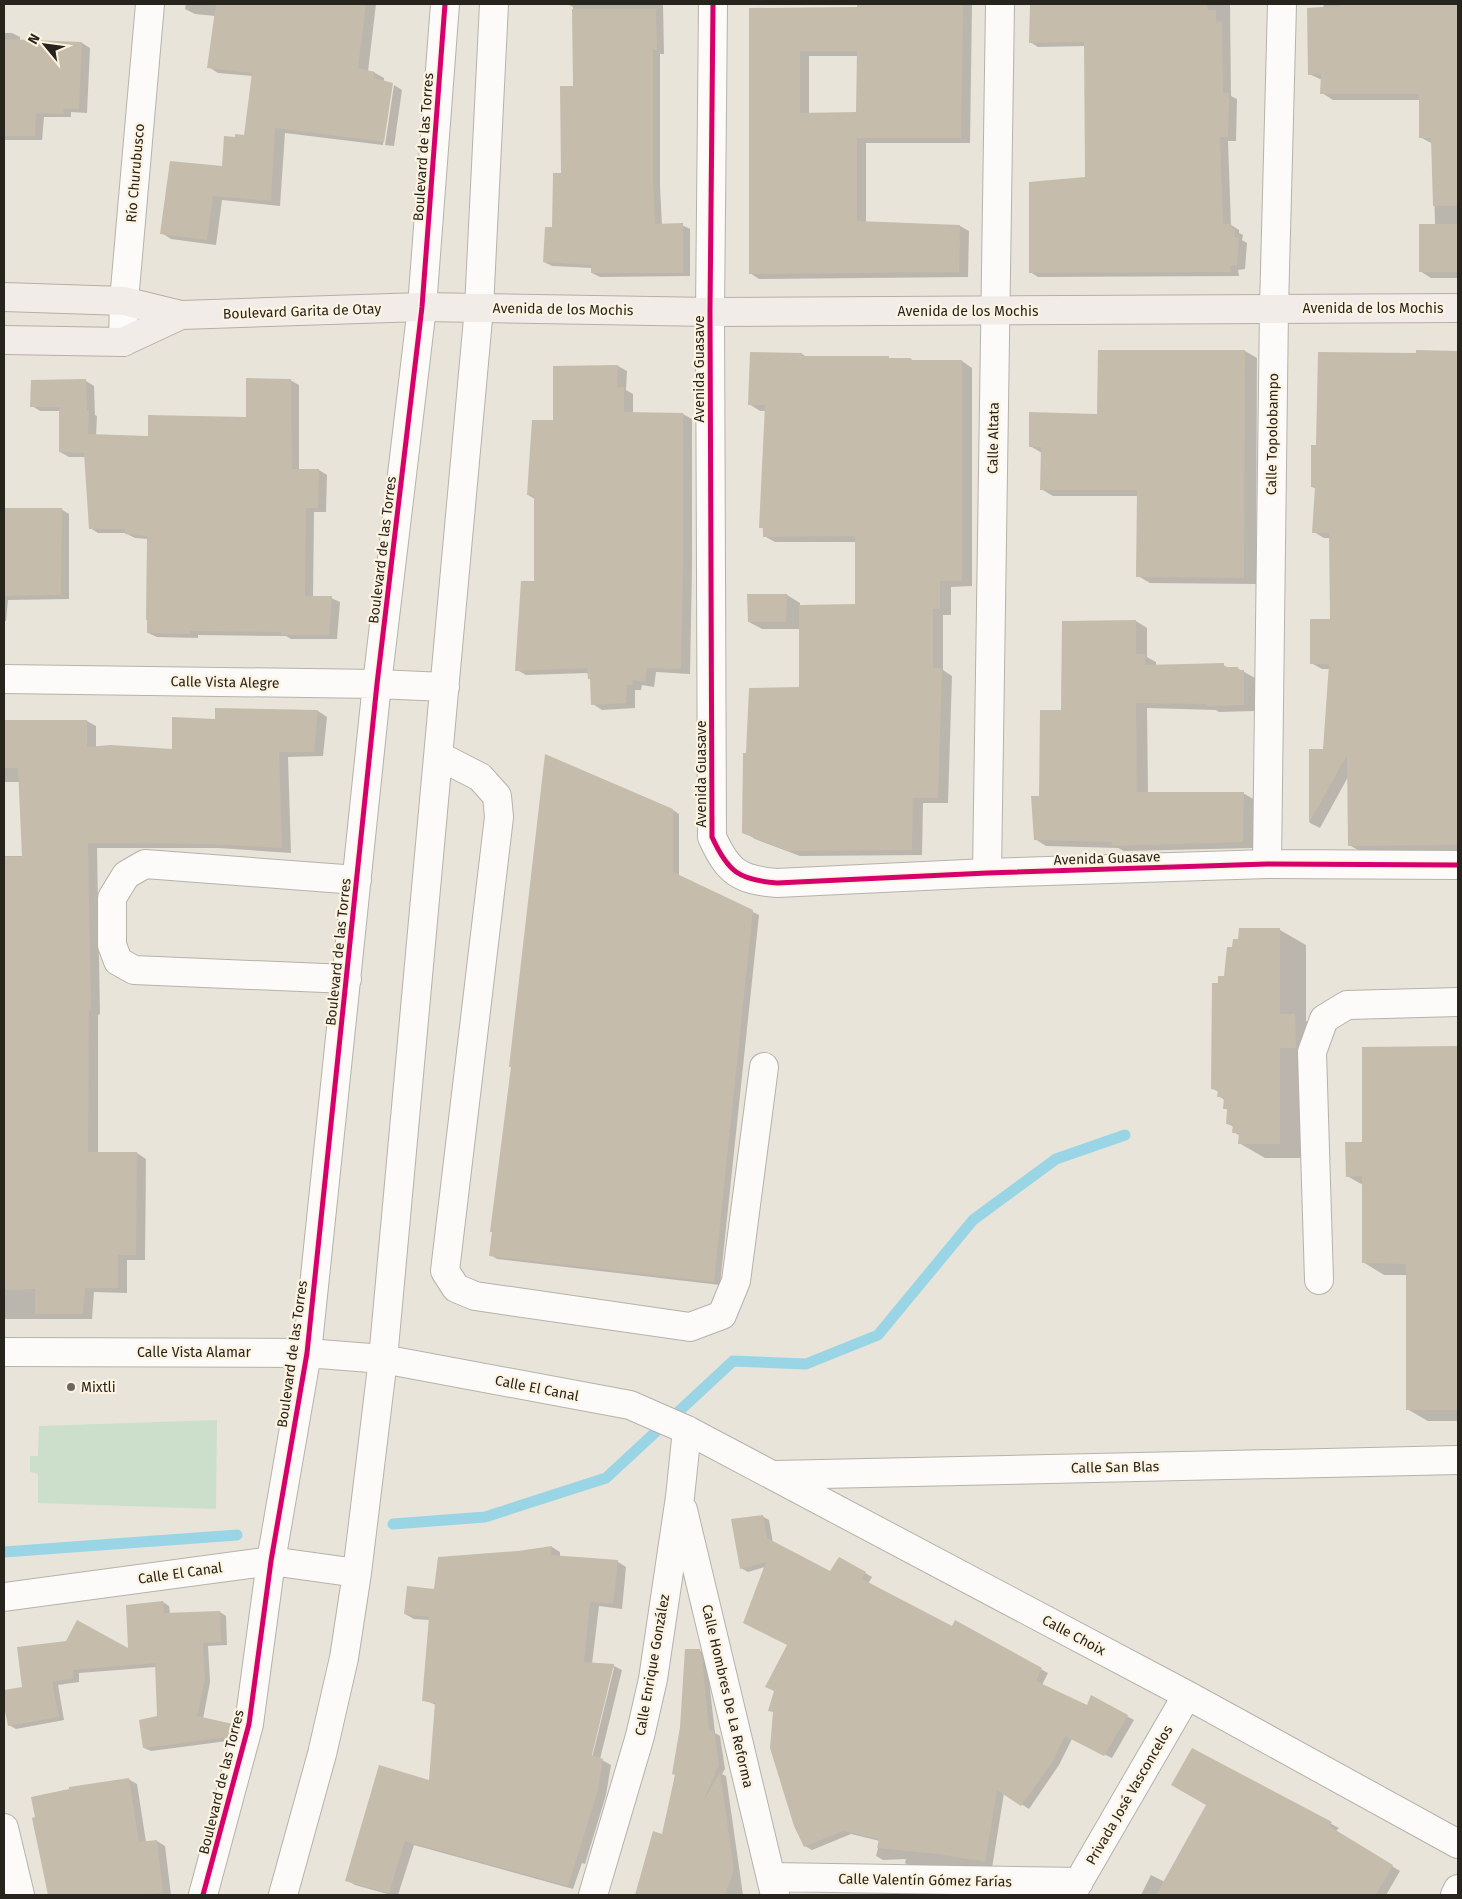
<svg xmlns="http://www.w3.org/2000/svg" width="1462" height="1899" viewBox="0 0 1462 1899" font-family="'Fira Sans',sans-serif">
  <style>
    .green { fill: #cbdfca }
    .shadow { fill: #0003; fill-rule: evenodd }
    .lines { fill: none; stroke-linecap: round; stroke-linejoin: round }
    .stream { stroke: #9ad5e6; stroke-width: 11 }
    .building { fill: #c5bcab; fill-rule: evenodd }
    .minor-casing { stroke: #b6b2aa; stroke-width: 30 }
    .major-casing { stroke: #b9ada5; stroke-width: 30 }
    .minor { stroke: #fcfbf9; stroke-width: 28 }
    .major { stroke: #f2ece8; stroke-width: 28 }
    .cycleway-casing { stroke: #fdf3e0; stroke-width: 8 }
    .cycleway { stroke: #d6006c; stroke-width: 5 }
    .poi-dot { fill: #6b675f; stroke: #fdf3e0; stroke-width: 2 }
    .labels { text-anchor: middle; stroke-width: 4.5; stroke-linejoin: round; paint-order: stroke }
    .street-label { font-size: 14px; fill: #27241d; stroke: #fdf3e0 }
    .poi-label { font-size: 14px; fill: #27241d; stroke: #fdf3e0; text-anchor: start }
  </style>
  <rect width="100%" height="100%" fill="#e9e4d9"/>
  <path class="green" d="M 217,1420 L 216,1509 L 38,1503 L 38,1474 L 30,1472 L 30,1456 L 38,1456 L 39,1426 Z"/>
  <path class="shadow" d="M 186,4 L 376,4 L 368,71 L 375,73 L 384,78 L 384,82 L 393,85 L 391,85 L 383,145 L 285,133 L 280,206 L 222,200 L 216,245 L 171,239 L 162,233 L 223,167 L 236,138 L 245,136 L 253,76 L 218,73 L 209,67 L 215,16 L 195,14 L 185,9 Z
    M 567,4 L 663,4 L 664,54 L 660,54 L 660,187 L 662,225 L 682,225 L 690,229 L 690,276 L 600,277 L 592,273 L 593,268 L 552,266 L 544,262 L 554,229 L 574,87 L 573,7 Z
    M 858,4 L 972,4 L 970,143 L 866,143 L 866,222 L 960,226 L 969,231 L 968,277 L 759,279 L 750,273 L 750,9 L 858,9 ZM 809,56 L 858,56 L 857,113 L 809,114 Z
    M 1031,4 L 1230,4 L 1231,96 L 1237,99 L 1236,141 L 1228,141 L 1231,225 L 1239,230 L 1239,233 L 1243,235 L 1242,240 L 1247,243 L 1245,269 L 1238,270 L 1239,276 L 1038,277 L 1030,272 L 1086,178 L 1085,46 L 1038,47 L 1030,42 Z
    M 1324,4 L 1458,4 L 1458,278 L 1431,278 L 1420,271 L 1435,225 L 1433,144 L 1420,137 L 1420,100 L 1333,100 L 1322,93 L 1322,80 L 1309,74 Z
    M 4,33 L 12,33 L 20,37 L 20,41 L 82,43 L 90,48 L 87,113 L 71,112 L 71,117 L 44,117 L 42,140 L 4,140 Z
    M 394,85 L 402,90 L 394,146 L 385,145 Z
    M 1245,351 L 1257,358 L 1256,584 L 1150,583 L 1138,576 L 1138,496 L 1053,496 L 1041,489 L 1042,453 L 1030,446 Z
    M 1319,353 L 1458,353 L 1458,851 L 1360,851 L 1349,845 L 1348,777 L 1320,828 L 1310,823 L 1311,750 L 1325,750 L 1330,669 L 1322,669 L 1311,663 L 1331,621 L 1330,538 L 1324,538 L 1314,532 L 1317,489 L 1312,487 L 1317,446 Z
    M 802,354 L 807,357 L 889,358 L 892,359 L 911,359 L 915,362 L 962,361 L 972,368 L 972,586 L 951,587 L 951,615 L 943,615 L 943,670 L 952,676 L 948,803 L 923,803 L 922,855 L 800,856 L 755,839 L 744,832 L 747,754 L 800,689 L 800,629 L 762,629 L 749,622 L 787,595 L 800,603 L 800,606 L 856,606 L 856,542 L 775,542 L 764,536 L 764,529 L 760,527 L 766,411 L 760,411 L 749,404 Z
    M 618,366 L 627,371 L 626,390 L 633,394 L 633,413 L 683,414 L 692,419 L 692,569 L 690,674 L 656,672 L 654,687 L 642,685 L 641,690 L 635,690 L 635,708 L 602,710 L 593,704 L 591,680 L 589,673 L 526,675 L 517,670 L 536,583 L 535,499 L 528,495 L 554,422 Z
    M 290,380 L 299,385 L 299,470 L 319,470 L 327,475 L 326,512 L 314,512 L 313,597 L 331,598 L 340,602 L 337,639 L 291,639 L 286,636 L 198,635 L 198,638 L 157,637 L 148,633 L 149,539 L 135,538 L 125,533 L 98,533 L 90,528 L 85,457 L 69,457 L 60,452 L 61,411 L 40,411 L 32,406 L 86,381 L 94,386 L 95,415 L 97,416 L 96,436 L 149,437 L 247,418 Z
    M 4,509 L 61,509 L 69,514 L 69,599 L 8,600 L 6,621 L 4,621 Z
    M 1136,621 L 1147,628 L 1147,657 L 1156,662 L 1156,666 L 1223,665 L 1229,668 L 1237,668 L 1255,678 L 1255,711 L 1219,712 L 1216,710 L 1147,708 L 1148,793 L 1243,793 L 1255,800 L 1254,848 L 1124,851 L 1118,848 L 1046,846 L 1035,839 L 1041,797 L 1062,711 L 1063,622 Z
    M 318,711 L 327,717 L 323,756 L 288,757 L 291,853 L 218,848 L 97,848 L 100,1014 L 98,1015 L 98,1153 L 137,1153 L 146,1159 L 145,1260 L 127,1260 L 127,1293 L 94,1292 L 92,1319 L 4,1319 L 4,856 L 23,856 L 20,782 L 4,782 L 4,722 L 87,721 L 96,726 L 96,747 L 173,751 L 217,720 Z
    M 673,810 L 679,814 L 679,876 L 759,915 L 720,1285 L 497,1259 L 491,1255 L 512,1067 Z
    M 1280,930 L 1306,945 L 1306,1021 L 1321,1030 L 1305,1158 L 1265,1158 L 1239,1143 L 1240,1136 L 1234,1132 L 1234,1127 L 1228,1124 L 1228,1110 L 1225,1108 L 1225,1100 L 1218,1096 L 1219,1092 L 1213,1089 L 1219,984 L 1225,977 Z
    M 1458,1047 L 1458,1421 L 1428,1421 L 1407,1409 L 1407,1275 L 1384,1275 L 1363,1262 L 1363,1185 L 1347,1176 L 1363,1143 L 1363,1048 Z
    M 762,1516 L 769,1520 L 773,1543 L 830,1573 L 839,1558 L 872,1577 L 868,1584 L 952,1628 L 955,1622 L 1048,1673 L 1042,1685 L 1088,1706 L 1092,1697 L 1134,1720 L 1112,1758 L 1072,1739 L 1059,1765 L 1029,1809 L 1004,1793 L 992,1868 L 912,1867 L 905,1863 L 906,1859 L 883,1860 L 876,1856 L 880,1841 L 851,1834 L 812,1850 L 805,1846 L 788,1645 L 765,1567 L 748,1572 L 741,1568 Z
    M 552,1547 L 560,1552 L 560,1557 L 618,1562 L 626,1567 L 622,1609 L 599,1606 L 592,1664 L 614,1666 L 622,1670 L 600,1759 L 611,1765 L 606,1795 L 585,1864 L 582,1863 L 573,1889 L 414,1845 L 398,1895 L 391,1895 L 355,1885 L 347,1880 L 430,1782 L 436,1705 L 424,1700 L 430,1620 L 414,1619 L 405,1614 L 436,1590 L 518,1552 ZM 612,1668 L 614,1668 L 591,1762 L 589,1761 Z
    M 163,1602 L 169,1606 L 170,1614 L 220,1612 L 226,1616 L 227,1645 L 208,1646 L 210,1682 L 203,1719 L 232,1725 L 238,1729 L 235,1740 L 151,1751 L 144,1748 L 158,1717 L 156,1667 L 79,1673 L 79,1682 L 58,1685 L 64,1720 L 16,1729 L 9,1725 L 4,1701 L 4,1691 L 24,1688 L 18,1648 L 129,1650 L 127,1606 Z
    M 700,1651 L 706,1654 L 715,1733 L 720,1736 L 725,1769 L 722,1774 L 726,1776 L 743,1895 L 636,1895 L 654,1833 L 663,1836 Z
    M 1192,1749 L 1339,1828 L 1336,1831 L 1400,1871 L 1386,1895 L 1141,1895 L 1151,1875 L 1165,1882 L 1208,1805 Z
    M 128,1779 L 137,1784 L 146,1842 L 157,1841 L 165,1846 L 171,1895 L 49,1895 L 33,1819 Z"/>
  <g class="lines">
    <path class="stream" d="M 676,1414 L 733,1361 L 806,1364 L 878,1335 L 973,1220 L 1056,1159 L 1125,1135
      M 393,1524 L 485,1517 L 606,1478 L 661,1427
      M 4,1552 L 237,1535"/>
  </g>
  <path class="building" d="M 216,4 L 366,4 L 358,68 L 375,72 L 374,78 L 393,83 L 384,142 L 275,128 L 271,201 L 213,196 L 207,240 L 160,234 L 170,161 L 222,166 L 224,136 L 235,137 L 235,134 L 244,135 L 252,73 L 207,68 Z
    M 857,4 L 963,4 L 961,138 L 857,138 L 857,221 L 960,225 L 959,272 L 749,274 L 749,8 L 857,7 ZM 800,51 L 857,51 L 856,112 L 800,113 Z
    M 1030,4 L 1207,4 L 1208,10 L 1216,10 L 1216,21 L 1222,22 L 1223,93 L 1229,93 L 1228,137 L 1220,137 L 1223,224 L 1231,224 L 1232,229 L 1235,229 L 1235,237 L 1239,237 L 1237,265 L 1230,266 L 1231,272 L 1029,273 L 1029,182 L 1085,177 L 1084,42 L 1029,43 Z
    M 1339,4 L 1458,4 L 1458,206 L 1433,206 L 1431,138 L 1419,138 L 1419,94 L 1320,94 L 1321,74 L 1308,75 L 1307,8 L 1339,6 Z
    M 572,9 L 656,9 L 657,50 L 653,50 L 653,182 L 655,224 L 683,223 L 683,273 L 591,273 L 591,265 L 543,262 L 545,227 L 552,227 L 553,173 L 561,173 L 560,86 L 573,86 Z
    M 4,39 L 82,42 L 79,109 L 63,109 L 64,114 L 36,113 L 35,136 L 4,136 Z
    M 1419,224 L 1458,224 L 1458,272 L 1419,272 Z
    M 1098,350 L 1245,350 L 1244,578 L 1136,577 L 1137,490 L 1040,490 L 1041,447 L 1029,447 L 1029,412 L 1097,414 Z
    M 1416,350 L 1458,351 L 1458,845 L 1348,846 L 1347,755 L 1309,823 L 1309,749 L 1323,749 L 1329,664 L 1310,664 L 1310,619 L 1330,619 L 1329,533 L 1312,533 L 1315,487 L 1311,487 L 1311,445 L 1316,445 L 1318,352 L 1416,353 Z
    M 750,352 L 802,353 L 802,356 L 889,356 L 889,358 L 911,358 L 911,360 L 962,360 L 962,581 L 940,581 L 940,609 L 933,609 L 933,668 L 942,668 L 938,798 L 913,798 L 912,850 L 788,851 L 742,833 L 743,753 L 746,753 L 749,688 L 799,687 L 799,605 L 855,604 L 855,536 L 763,537 L 763,528 L 759,528 L 765,405 L 748,405 Z
    M 618,365 L 617,387 L 624,387 L 624,412 L 683,413 L 683,563 L 681,669 L 647,668 L 645,682 L 633,680 L 632,685 L 627,685 L 626,703 L 591,705 L 590,679 L 588,679 L 587,668 L 515,671 L 521,581 L 534,581 L 534,495 L 527,495 L 532,420 L 553,420 L 553,366 Z
    M 246,378 L 291,379 L 292,469 L 319,469 L 318,508 L 306,508 L 305,596 L 332,596 L 329,635 L 281,635 L 281,632 L 190,631 L 190,634 L 147,633 L 147,620 L 146,620 L 147,536 L 125,534 L 125,529 L 89,529 L 84,453 L 59,452 L 59,407 L 30,407 L 31,380 L 86,379 L 87,410 L 89,410 L 88,434 L 148,436 L 148,415 L 246,417 Z
    M 4,508 L 62,508 L 61,595 L 4,596 Z
    M 747,594 L 787,594 L 786,622 L 748,622 Z
    M 1136,620 L 1136,654 L 1146,654 L 1145,665 L 1224,663 L 1224,667 L 1238,667 L 1238,670 L 1244,670 L 1244,705 L 1207,706 L 1206,704 L 1136,703 L 1137,792 L 1244,792 L 1243,842 L 1112,846 L 1112,842 L 1034,840 L 1031,796 L 1039,796 L 1040,710 L 1061,710 L 1062,621 Z
    M 215,708 L 318,710 L 314,752 L 279,752 L 282,848 L 208,844 L 88,843 L 91,1010 L 89,1010 L 88,1152 L 137,1152 L 136,1255 L 118,1255 L 118,1288 L 85,1288 L 83,1314 L 35,1314 L 35,1289 L 4,1290 L 4,857 L 22,857 L 18,768 L 4,768 L 4,720 L 87,720 L 87,747 L 111,745 L 172,749 L 172,717 L 215,719 Z
    M 545,754 L 673,809 L 673,872 L 753,910 L 714,1282 L 489,1256 L 492,1232 L 490,1232 L 511,1067 L 509,1067 Z
    M 1239,928 L 1280,928 L 1280,1014 L 1295,1014 L 1296,1048 L 1280,1048 L 1280,1144 L 1238,1144 L 1239,1133 L 1232,1133 L 1233,1125 L 1226,1124 L 1227,1109 L 1223,1109 L 1224,1097 L 1217,1097 L 1218,1090 L 1211,1089 L 1212,983 L 1218,983 L 1218,976 L 1224,976 L 1227,947 L 1232,947 L 1233,939 L 1238,939 Z
    M 1458,1046 L 1458,1410 L 1406,1410 L 1406,1264 L 1362,1263 L 1362,1176 L 1346,1177 L 1345,1142 L 1362,1142 L 1362,1047 Z
    M 763,1515 L 767,1538 L 830,1571 L 839,1557 L 866,1572 L 862,1579 L 952,1626 L 955,1620 L 1042,1668 L 1036,1681 L 1087,1705 L 1091,1695 L 1128,1715 L 1104,1756 L 1065,1736 L 1053,1761 L 1021,1806 L 997,1790 L 985,1862 L 938,1854 L 877,1848 L 879,1839 L 843,1831 L 804,1847 L 794,1826 L 770,1748 L 773,1712 L 768,1711 L 774,1691 L 765,1687 L 787,1645 L 743,1623 L 766,1562 L 740,1569 L 731,1519 Z
    M 552,1546 L 551,1555 L 618,1560 L 613,1604 L 590,1602 L 584,1662 L 614,1664 L 592,1755 L 603,1759 L 598,1790 L 568,1886 L 405,1841 L 389,1893 L 345,1881 L 379,1765 L 429,1780 L 435,1703 L 422,1701 L 429,1617 L 404,1614 L 407,1586 L 434,1589 L 438,1557 L 518,1551 Z
    M 163,1601 L 164,1613 L 220,1611 L 221,1642 L 203,1643 L 205,1678 L 197,1716 L 233,1724 L 229,1737 L 143,1748 L 139,1720 L 157,1716 L 155,1663 L 73,1670 L 73,1678 L 52,1682 L 59,1717 L 8,1726 L 4,1706 L 4,1690 L 22,1687 L 17,1647 L 66,1641 L 77,1620 L 128,1648 L 126,1605 Z
    M 685,1649 L 700,1649 L 702,1657 L 709,1730 L 714,1731 L 719,1765 L 704,1799 L 705,1799 L 720,1772 L 734,1870 L 725,1895 L 635,1895 L 653,1831 L 662,1834 L 675,1775 L 672,1774 L 680,1727 Z
    M 1192,1748 L 1332,1822 L 1329,1826 L 1393,1865 L 1376,1895 L 1156,1895 L 1206,1805 L 1171,1785 Z
    M 129,1778 L 139,1842 L 157,1840 L 163,1893 L 138,1895 L 48,1895 L 32,1818 L 35,1817 L 31,1797 L 69,1789 L 69,1787 Z"/>
  <g class="lines">
    <defs>
      <path id="minor" d="M 713,4 L 710,312 L 712,837 C 728,872 739,880 777,883 L 987,873 L 1267,864 L 1458,865
        M 123,342 L 124,301 L 150,4
        M 4,679 L 377,684 L 445,687
        M 439,756 L 480,777 L 497,796 L 499,817 L 445,1271 L 456,1288 L 475,1296 L 690,1327 L 722,1315 L 736,1281 L 764,1067
        M 1267,864 L 1274,308 L 1282,4
        M 987,873 L 1000,4
        M 347,979 L 134,970 L 118,961 L 112,945 L 112,898 L 126,875 L 145,864 L 357,880
        M 1319,1280 L 1312,1052 L 1324,1019 L 1347,1005 L 1458,1002
        M 4,1352 L 307,1353 L 383,1359 L 630,1405 L 687,1430 L 1187,1695 L 1458,1844
        M 775,1475 L 1458,1460
        M 683,1510 L 775,1895
        M 4,1597 L 271,1561 L 357,1573
        M 4,1828 L 20,1895
        M 771,1877 L 1079,1882
        M 203,1895 L 249,1724 L 271,1561 L 307,1353 L 377,684 L 422,307 L 445,4
        M 283,1895 L 322,1754 L 344,1658 L 357,1573 L 383,1359 L 479,308 L 494,4
        M 593,1895 L 640,1736 L 653,1679 L 680,1497 L 687,1430
        M 1071,1895 L 1187,1695
        M 1455,1895 L 1458,1889"/>
      <path id="major" d="M 4,297 L 124,301 L 181,315 L 422,307 L 710,312 L 1458,308
        M 4,340 L 123,342 L 181,315"/>
    </defs>
    <use href="#minor" class="minor-casing"/>
    <use href="#major" class="major-casing"/>
    <use href="#minor" class="minor"/>
    <use href="#major" class="major"/>
    <defs>
      <path id="cycleway" d="M 713,4 L 710,312 L 712,837 C 728,872 739,880 777,883 L 987,873 L 1267,864 L 1458,865
        M 203,1895 L 249,1724 L 271,1561 L 307,1353 L 377,684 L 422,307 L 445,4"/>
    </defs>
    <use href="#cycleway" class="cycleway-casing"/>
    <use href="#cycleway" class="cycleway"/>
  </g>
  <circle class="poi-dot" cx="71" cy="1387" r="5"/>
  <g class="labels">
    <g class="street-label">
      <text transform="translate(423 147) rotate(-86)" y="5">Boulevard de las Torres</text>
      <text transform="translate(135 173) rotate(-85)" y="5">Río Churubusco</text>
      <text x="1373" y="313">Avenida de los Mochis</text>
      <text transform="translate(563 309) rotate(1)" y="5">Avenida de los Mochis</text>
      <text transform="translate(302 311) rotate(-2)" y="5">Boulevard Garita de Otay</text>
      <text x="968" y="316">Avenida de los Mochis</text>
      <text transform="translate(699 369) rotate(-90)" y="5">Avenida Guasave</text>
      <text transform="translate(1272 434) rotate(-89)" y="5">Calle Topolobampo</text>
      <text transform="translate(993 438) rotate(-89)" y="5">Calle Altata</text>
      <text transform="translate(382 550) rotate(-83)" y="5">Boulevard de las Torres</text>
      <text transform="translate(225 682) rotate(1)" y="5">Calle Vista Alegre</text>
      <text transform="translate(701 774) rotate(-90)" y="5">Avenida Guasave</text>
      <text transform="translate(1107 858) rotate(-2)" y="5">Avenida Guasave</text>
      <text transform="translate(338 952) rotate(-84)" y="5">Boulevard de las Torres</text>
      <text x="194" y="1357">Calle Vista Alamar</text>
      <text transform="translate(292 1354) rotate(-82)" y="5">Boulevard de las Torres</text>
      <text transform="translate(537 1388) rotate(11)" y="5">Calle El Canal</text>
      <text transform="translate(1115 1467) rotate(-1)" y="5">Calle San Blas</text>
      <text transform="translate(180 1573) rotate(-8)" y="5">Calle El Canal</text>
      <text transform="translate(1074 1635) rotate(28)" y="5">Calle Choix</text>
      <text transform="translate(652 1665) rotate(-80)" y="5">Calle Enrique González</text>
      <text transform="translate(728 1696) rotate(77)" y="5">Calle Hombres De La Reforma</text>
      <text transform="translate(221 1782) rotate(-76)" y="5">Boulevard de las Torres</text>
      <text transform="translate(1129 1795) rotate(-60)" y="5">Privada José Vasconcelos</text>
      <text transform="translate(925 1880) rotate(1)" y="5">Calle Valentín Gómez Farías</text>
    </g>
    <g class="poi-label">
      <text x="81" y="1392">Mixtli</text>
    </g>
  </g>
  <rect width="1462" height="1899" fill="none" stroke="#27241d" stroke-width="10"/>
  <g transform="translate(45 45) rotate(299)" stroke="#fdf3e0" stroke-width="4" paint-order="stroke">
  <path d="M0-4L9 19L0 12L-9 19Z" fill="#27241d"/>
  <text y="-8" font-size="14" font-weight="bold" text-anchor="middle" fill="#27241d">N</text>
  </g>
</svg>
